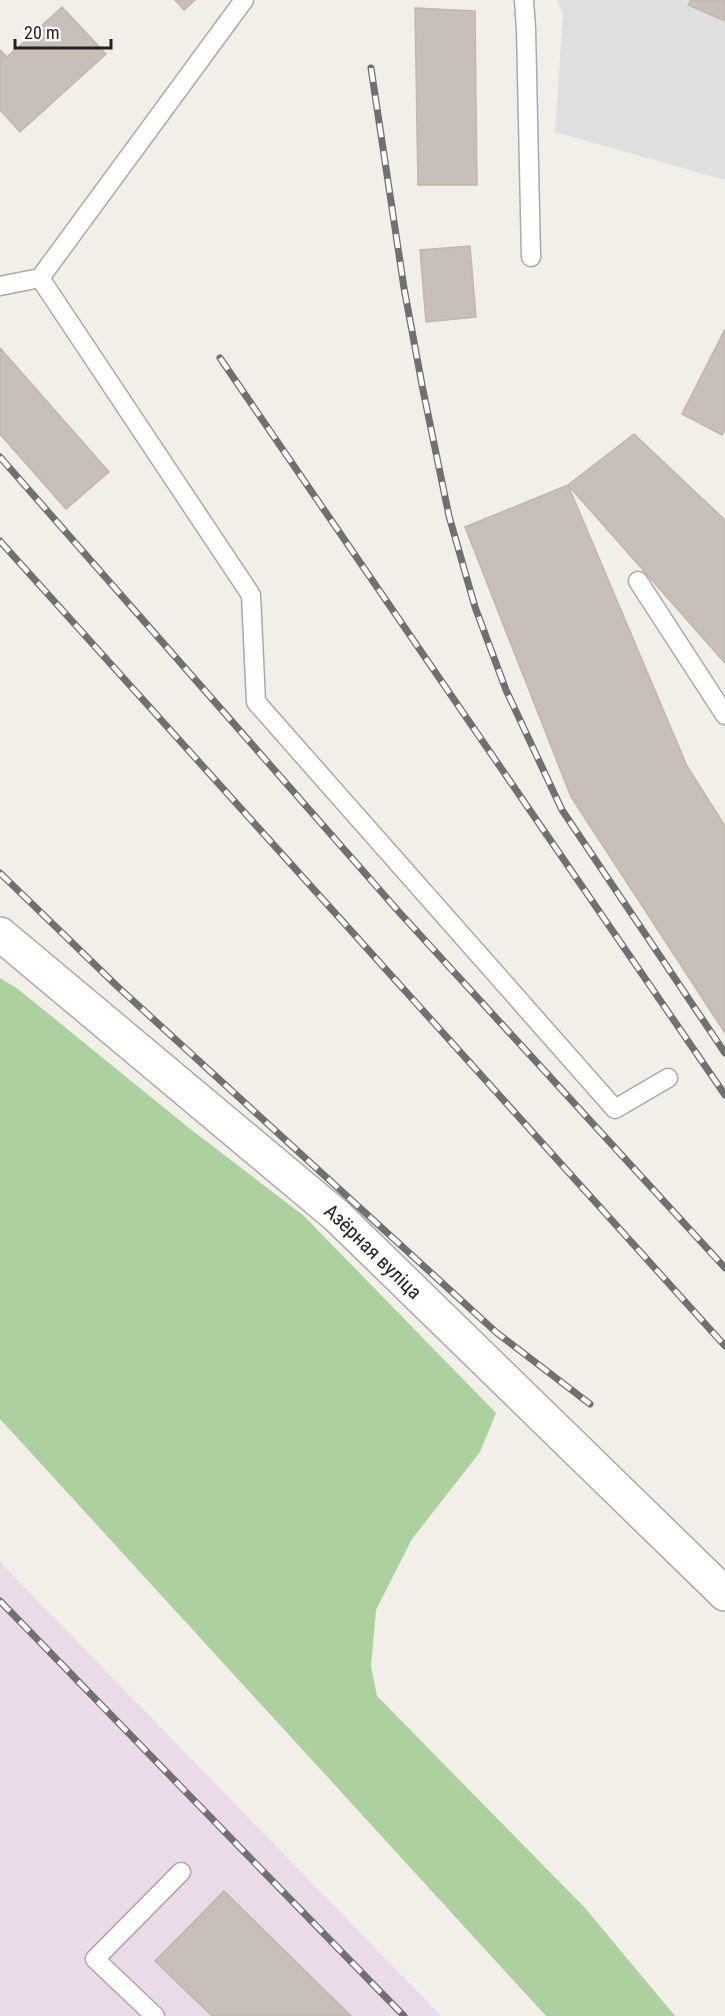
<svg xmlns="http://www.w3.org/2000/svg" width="725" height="2016" viewBox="0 0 725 2016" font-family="'Roboto Condensed',sans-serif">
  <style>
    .residential { fill: #e0dfdf }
    .industrial { fill: #ebdbe8 }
    .forest { fill: #add19e }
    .building { fill: #c7bfb8; stroke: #c4b6ab; stroke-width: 1.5 }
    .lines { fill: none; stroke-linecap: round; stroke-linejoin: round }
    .lane-casing { stroke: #a9a9a9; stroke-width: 21 }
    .street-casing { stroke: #a9a9a9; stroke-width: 36 }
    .lane { stroke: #fff; stroke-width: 18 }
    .street { stroke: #fff; stroke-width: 33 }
    .rail-casing { stroke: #707070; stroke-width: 7 }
    .rail { stroke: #fff; stroke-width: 4.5; stroke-dasharray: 14; stroke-linecap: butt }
    .labels { text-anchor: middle; stroke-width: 6; stroke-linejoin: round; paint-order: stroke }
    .street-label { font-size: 20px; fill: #222; stroke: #fff }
  </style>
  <rect width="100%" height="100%" fill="#f2efe9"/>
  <path class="residential" d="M 557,0 L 725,0 L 725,180 L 555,132 L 563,14 Z"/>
  <path class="industrial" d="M 0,1562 L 441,2016 L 0,2016 Z"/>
  <path class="forest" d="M 0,978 L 18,989 L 189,1128 L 304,1216 L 496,1413 L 480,1452 L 412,1539 L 376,1610 L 371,1667 L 377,1696 L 586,1909 L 675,2016 L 546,2016 L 0,1419 Z"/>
  <path class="building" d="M 175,0 L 195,0 L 184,10 Z
    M 691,0 L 725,0 L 725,21 L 688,5 Z
    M 62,7 L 106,54 L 20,132 L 0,110 L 0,50 L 7,57 Z
    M 415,8 L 475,11 L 477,185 L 418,185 Z
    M 470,246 L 476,317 L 426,322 L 420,250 Z
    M 725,329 L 725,430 L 722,435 L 682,414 Z
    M 0,348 L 109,472 L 66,509 L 0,434 Z
    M 634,434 L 725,520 L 725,663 L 568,485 Z
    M 568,485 L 687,766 L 725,826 L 725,1033 L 571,797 L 465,527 Z
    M 224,1891 L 351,2016 L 212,2016 L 155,1961 Z"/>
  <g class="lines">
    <defs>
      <path id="lane" d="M 244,0 L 40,278 L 251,595 L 256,702 L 615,1109 L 668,1078
        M 524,0 L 526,29 L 531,257
        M 0,286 L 40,278
        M 638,581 L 725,715
        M 155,2016 L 95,1959 L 181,1872"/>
      <g id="street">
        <path id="s1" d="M 0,934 L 337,1216 L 725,1594"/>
      </g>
    </defs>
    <use href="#lane" class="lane-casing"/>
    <use href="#street" class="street-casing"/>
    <use href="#lane" class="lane"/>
    <use href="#street" class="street"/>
    <defs>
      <path id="rail" d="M 371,68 L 404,288 L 423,390 L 449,516 L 475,607 L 506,690 L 562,810 L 725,1053
        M 220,358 L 725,1095
        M 0,457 L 399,912 L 725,1268
        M 0,541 L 725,1346
        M 0,873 L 118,987 L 497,1333 L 590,1404
        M 0,1601 L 404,2016"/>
    </defs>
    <use href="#rail" class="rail-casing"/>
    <use href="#rail" class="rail"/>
  </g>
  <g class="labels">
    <g class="street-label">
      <text dy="7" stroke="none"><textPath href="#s1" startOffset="490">Азёрная вуліца</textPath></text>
    </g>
  </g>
  <path d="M15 39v9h96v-9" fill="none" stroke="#222222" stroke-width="3"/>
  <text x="24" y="39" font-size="18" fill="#222222" stroke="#ffffff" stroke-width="4.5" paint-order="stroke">20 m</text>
</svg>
